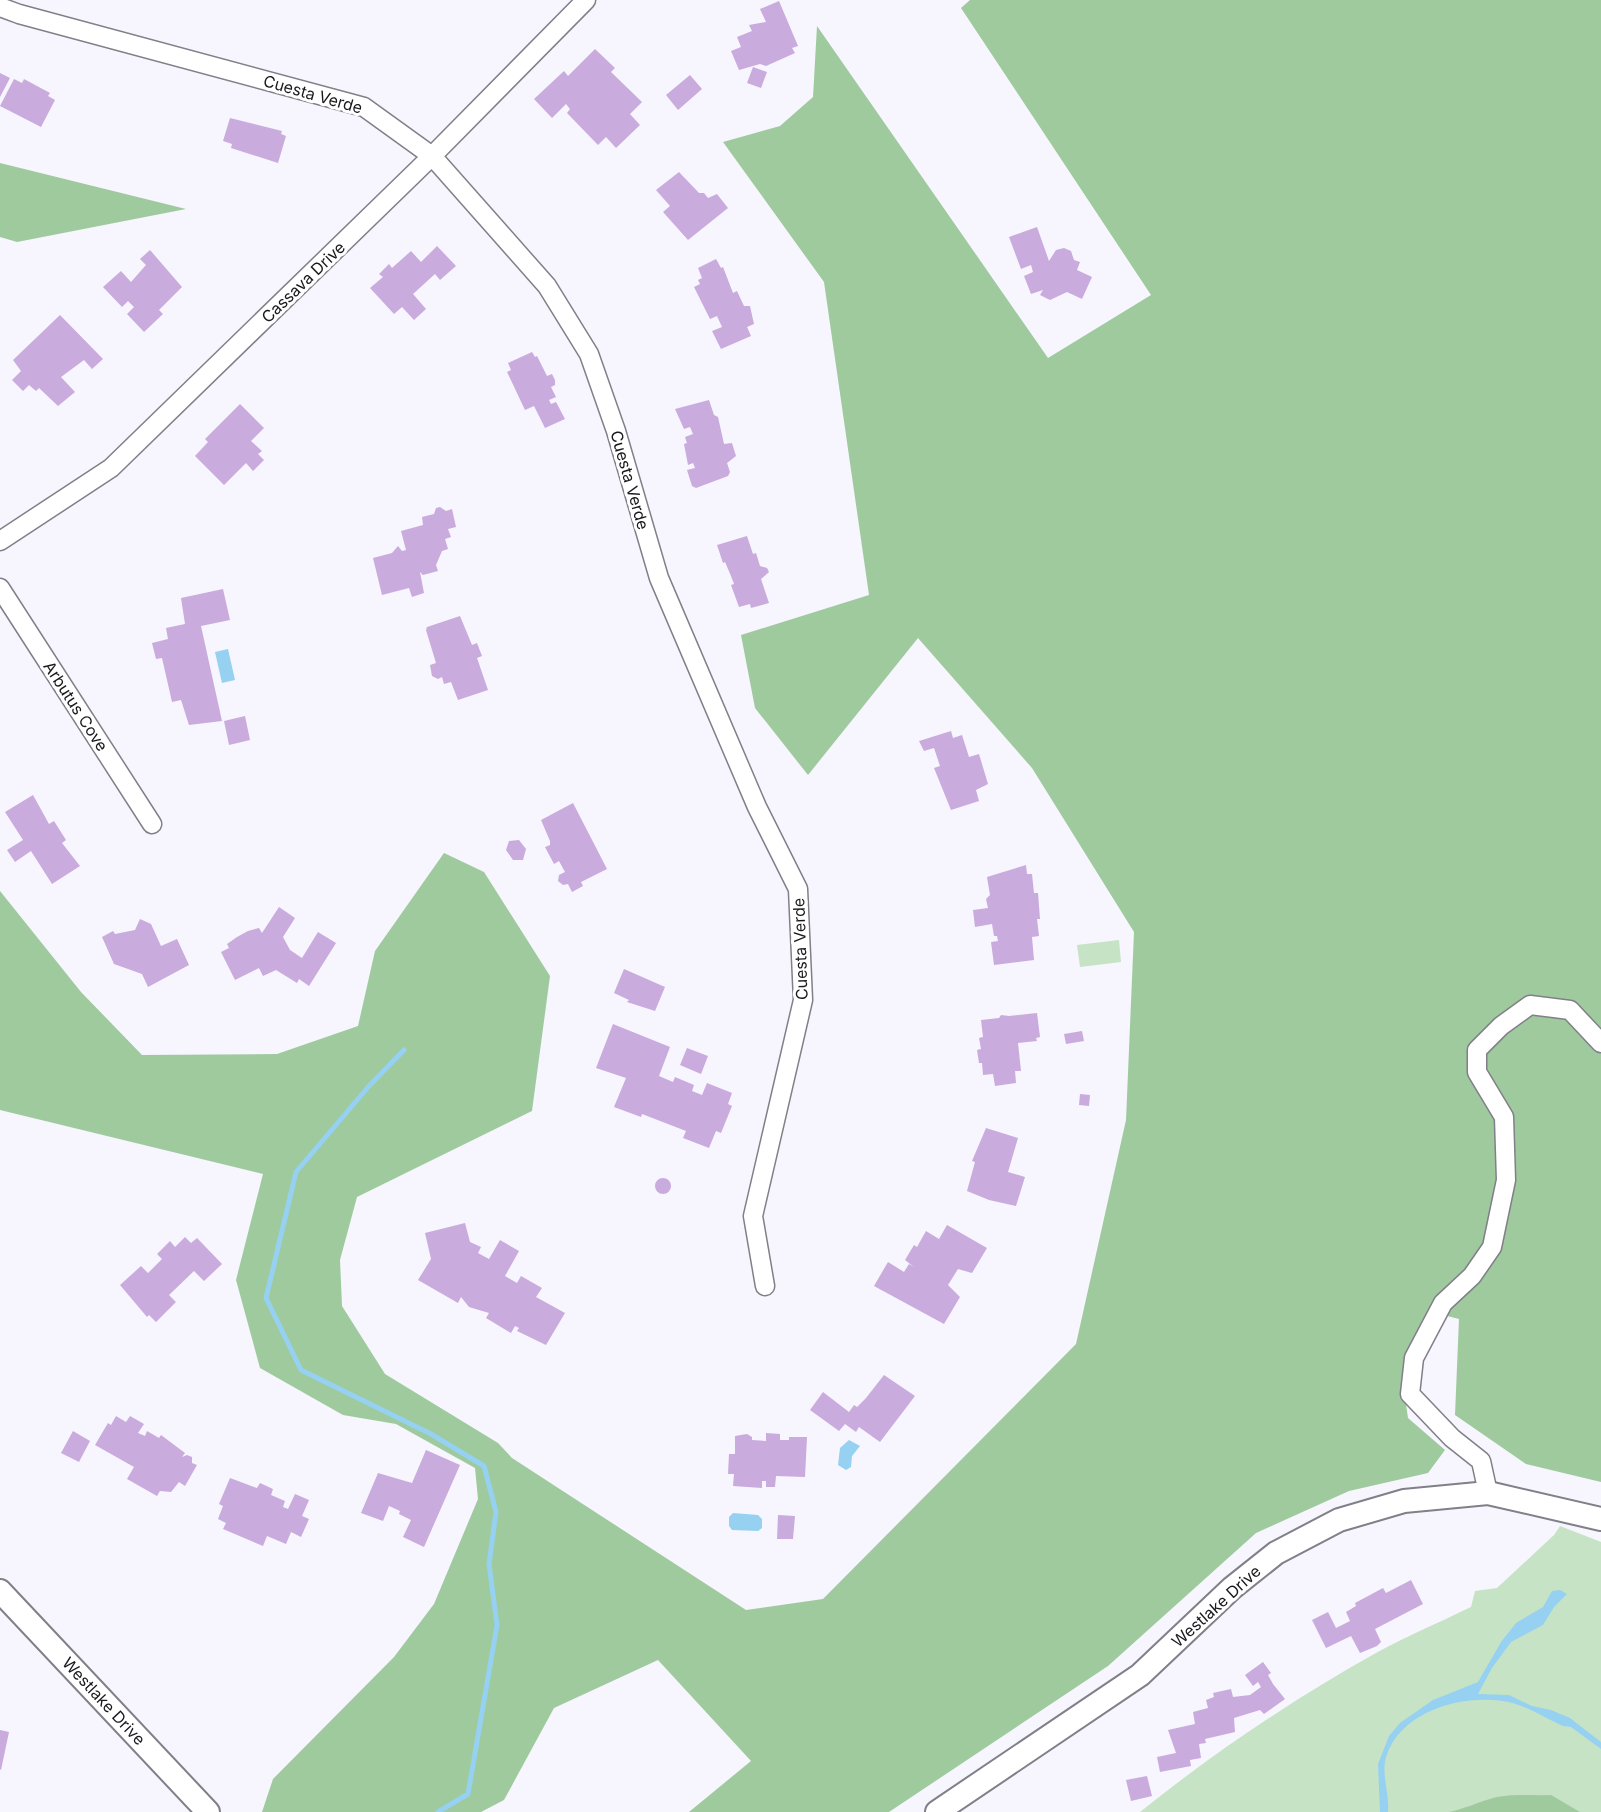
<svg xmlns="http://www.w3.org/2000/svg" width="1601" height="1812" viewBox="0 0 1601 1812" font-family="Inter,sans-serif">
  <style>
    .green { fill: #c6e3c5 }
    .forest { fill: #9fca9e }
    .water { fill: #96d1f2 }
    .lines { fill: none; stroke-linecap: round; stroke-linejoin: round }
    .stream { stroke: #96d1f2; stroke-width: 5 }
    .building { fill: #c9abdd }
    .minor-casing { stroke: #817f88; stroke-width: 21 }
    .tertiary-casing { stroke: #817f88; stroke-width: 26 }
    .minor { stroke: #fff; stroke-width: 18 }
    .tertiary { stroke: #fff; stroke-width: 22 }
    .labels { text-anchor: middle; stroke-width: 6; stroke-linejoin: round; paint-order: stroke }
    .street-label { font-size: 16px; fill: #19181c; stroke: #fff }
  </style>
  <rect width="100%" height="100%" fill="#f7f5fe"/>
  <path class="green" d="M 1119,940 L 1121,962 L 1080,967 L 1077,945 Z
    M 1560,1526 L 1601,1542 L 1601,1812 L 1140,1812 C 1212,1754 1295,1698 1376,1653 C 1407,1636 1440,1622 1471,1607 L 1475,1591 L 1497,1588 L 1554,1535 Z"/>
  <path class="forest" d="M 970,0 L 1601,0 L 1601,1482 L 1526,1464 L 1455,1415 L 1459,1319 L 1432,1312 L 1403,1383 L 1408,1418 L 1445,1450 L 1428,1473 L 1349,1491 L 1256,1533 L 1108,1666 L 889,1812 L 689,1812 L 751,1761 L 658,1660 L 554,1708 L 504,1800 L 481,1812 L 262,1812 L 273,1779 L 394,1657 L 434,1604 L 478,1499 L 475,1468 L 396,1424 L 343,1415 L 260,1368 L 236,1280 L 263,1174 L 0,1110 L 0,891 L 81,992 L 142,1055 L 277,1054 L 358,1026 L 375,951 L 444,853 L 484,872 L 550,976 L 532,1111 L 357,1197 L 340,1260 L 342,1306 L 385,1374 L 498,1443 L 512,1458 L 746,1610 L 823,1599 L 1076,1344 L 1126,1120 L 1134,932 L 1032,768 L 918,638 L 808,775 L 755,708 L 741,635 L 869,595 L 824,282 L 723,142 L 780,126 L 813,97 L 817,26 L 1048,358 L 1151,295 L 961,8 Z
    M 0,163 L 186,209 L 17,242 L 0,237 Z
    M 1551,1795 L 1580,1812 L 1449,1812 C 1464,1809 1476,1803 1490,1799 C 1509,1793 1531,1796 1551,1795 Z"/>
  <path class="water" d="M 228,649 L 235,680 L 222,683 L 215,652 Z
    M 849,1440 L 860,1446 L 852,1456 L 851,1467 L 846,1470 L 838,1465 L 840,1448 Z
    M 733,1513 L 758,1515 L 762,1519 L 762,1528 L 758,1531 L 732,1530 L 729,1526 L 729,1517 Z
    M 1560,1590 L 1567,1594 L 1554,1607 L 1543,1625 L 1511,1642 L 1492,1668 L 1478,1694 L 1509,1695 L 1532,1706 L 1551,1710 L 1570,1718 L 1601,1742 L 1601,1749 L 1571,1727 L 1563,1726 C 1545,1718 1522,1703 1503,1701 C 1460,1695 1401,1711 1386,1757 C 1381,1776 1390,1794 1388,1812 L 1380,1812 L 1378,1764 L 1389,1736 L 1400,1723 L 1433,1700 L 1478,1682 L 1501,1642 L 1516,1623 L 1543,1607 L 1552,1591 Z"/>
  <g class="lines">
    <path class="stream" d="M 404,1050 L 369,1086 L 296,1172 L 266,1298 L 301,1370 L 431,1434 L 484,1466 L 496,1512 L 489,1564 L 497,1625 L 468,1794 L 438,1812"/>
  </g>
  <path class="building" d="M 779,1 L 798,46 L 792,48 L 795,53 L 766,66 L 760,64 L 739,70 L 731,51 L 741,47 L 737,37 L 752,31 L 749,25 L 766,22 L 760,9 Z
    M 595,49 L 615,68 L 611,72 L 642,102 L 630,114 L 640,125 L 616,148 L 606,137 L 598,145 L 567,113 L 570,109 L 566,104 L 552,118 L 534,99 L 564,71 L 568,76 Z
    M 753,67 L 767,72 L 761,88 L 747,83 Z
    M 0,73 L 10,78 L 0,97 Z
    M 690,75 L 702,89 L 678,110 L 666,95 Z
    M 14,79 L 22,83 L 24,79 L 50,93 L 48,96 L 55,100 L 41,127 L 0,106 Z
    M 230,118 L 282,131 L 281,134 L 286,136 L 278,163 L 231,148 L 232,144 L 223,141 Z
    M 679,172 L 699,193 L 704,193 L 708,198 L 717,194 L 728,208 L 688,240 L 663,212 L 670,206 L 656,190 Z
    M 1037,227 L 1049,261 L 1056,250 L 1064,248 L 1071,251 L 1074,260 L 1080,262 L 1077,270 L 1092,277 L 1082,299 L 1067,292 L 1050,300 L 1040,295 L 1043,290 L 1031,294 L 1024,276 L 1033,272 L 1031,265 L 1021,269 L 1009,237 Z
    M 437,246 L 456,266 L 440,280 L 435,274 L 413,294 L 426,309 L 414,320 L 402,307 L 394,314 L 370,288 L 383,277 L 379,274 L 389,264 L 392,268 L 411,251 L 421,262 Z
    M 150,250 L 182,287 L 159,310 L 163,314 L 144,332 L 127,314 L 134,307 L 128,301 L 122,307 L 103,287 L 121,271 L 131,282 L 146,265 L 140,259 Z
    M 716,259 L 721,268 L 723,267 L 733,293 L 737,291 L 744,306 L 750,306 L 754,324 L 747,327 L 751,336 L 721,349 L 712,331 L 722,327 L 717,316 L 710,319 L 694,287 L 700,284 L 698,280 L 702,278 L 698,268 Z
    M 60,315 L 103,359 L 92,369 L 84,360 L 61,377 L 75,392 L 58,406 L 39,388 L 36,391 L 29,385 L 23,391 L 12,380 L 21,371 L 13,360 Z
    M 532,352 L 535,357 L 537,356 L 547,376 L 552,374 L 555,380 L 555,385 L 551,387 L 556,397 L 549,400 L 551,404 L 556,402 L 565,419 L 545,428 L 534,406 L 525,410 L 507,372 L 511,370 L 508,363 Z
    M 709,400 L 714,415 L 718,417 L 724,444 L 732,443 L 736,456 L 727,463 L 730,472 L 728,476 L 696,488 L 692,486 L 687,470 L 695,468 L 693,463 L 688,465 L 684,444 L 687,443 L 685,437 L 693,434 L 690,427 L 684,429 L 675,409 Z
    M 240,404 L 264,428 L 251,441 L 262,451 L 258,454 L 264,460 L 253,471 L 246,463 L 224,485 L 195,456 L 208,442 L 205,439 Z
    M 440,507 L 446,511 L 452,509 L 456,527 L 448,529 L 451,537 L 445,539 L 448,549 L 442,551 L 436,565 L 438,571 L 423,575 L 420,572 L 424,593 L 412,597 L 409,588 L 382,595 L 373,558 L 392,553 L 398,546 L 402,551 L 406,550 L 401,531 L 423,525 L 422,517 L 434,514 L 436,508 Z
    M 747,536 L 753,554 L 756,553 L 760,566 L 767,568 L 769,572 L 761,579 L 769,603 L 751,608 L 750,604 L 739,607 L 731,585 L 734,584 L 731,576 L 725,562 L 723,563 L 717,545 Z
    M 223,589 L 230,620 L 201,626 L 222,721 L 189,725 L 181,700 L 172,702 L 162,658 L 156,659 L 152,643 L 168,639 L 166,628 L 185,624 L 181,598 Z
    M 460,616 L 472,645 L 477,643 L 482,656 L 477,658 L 488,690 L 458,700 L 451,682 L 444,684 L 442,677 L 438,679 L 432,676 L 430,665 L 436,663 L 426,630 L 427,627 Z
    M 245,716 L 250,740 L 229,745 L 224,721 Z
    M 951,731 L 953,738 L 962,735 L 969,757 L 979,754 L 988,784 L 976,790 L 979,801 L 951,810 L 934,768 L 940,766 L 934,748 L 924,751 L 919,741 Z
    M 33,795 L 49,824 L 54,821 L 66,840 L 62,843 L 80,866 L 52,884 L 31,851 L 15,862 L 7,850 L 23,840 L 5,812 Z
    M 573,803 L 607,869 L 581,882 L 583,886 L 572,892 L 568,884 L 563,885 L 558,881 L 559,875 L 565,872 L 559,861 L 554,864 L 545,847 L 550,845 L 550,841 L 541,820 Z
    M 519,840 L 526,849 L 523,860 L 513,860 L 506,850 L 509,841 Z
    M 1026,865 L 1027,874 L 1032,874 L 1034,893 L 1038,893 L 1040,919 L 1037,919 L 1039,936 L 1032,937 L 1034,960 L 994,965 L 991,942 L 998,941 L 997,936 L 994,936 L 992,924 L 975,927 L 973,910 L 988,908 L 986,899 L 990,895 L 987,877 Z
    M 279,907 L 295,918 L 283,937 L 290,950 L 302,958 L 318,932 L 336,943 L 309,986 L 299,979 L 297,983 L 276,970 L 263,976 L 259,968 L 235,980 L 221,952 L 229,948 L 227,944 L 237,937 L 248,931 L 259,928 L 262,933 Z
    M 140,919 L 151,924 L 161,946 L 177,939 L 189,965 L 148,987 L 142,974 L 114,964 L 102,937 L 113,931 L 115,934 L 135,930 Z
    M 624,969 L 665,987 L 655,1011 L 627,1002 L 629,1000 L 614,993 Z
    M 1037,1013 L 1040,1037 L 1036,1038 L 1037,1041 L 1018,1043 L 1021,1071 L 1015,1071 L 1016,1083 L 995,1086 L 993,1074 L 983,1075 L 982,1063 L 979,1063 L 977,1050 L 981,1049 L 979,1038 L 983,1037 L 981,1020 L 999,1018 L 1001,1015 L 1009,1016 Z
    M 613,1024 L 670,1047 L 659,1076 L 673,1082 L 675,1077 L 694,1085 L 692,1091 L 702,1095 L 707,1083 L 732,1093 L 728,1104 L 732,1106 L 721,1133 L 716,1131 L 709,1148 L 683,1138 L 686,1131 L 642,1114 L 641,1117 L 614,1107 L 626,1078 L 596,1068 Z
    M 1082,1031 L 1084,1041 L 1066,1044 L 1064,1034 Z
    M 687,1048 L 708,1056 L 701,1074 L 680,1065 Z
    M 1080,1094 L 1090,1095 L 1089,1106 L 1079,1105 Z
    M 986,1128 L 1018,1138 L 1008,1172 L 1025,1177 L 1016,1206 L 989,1200 L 967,1191 L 975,1162 L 972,1161 Z
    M655 1186a8 8 0 1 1 16 0a8 8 0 1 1-16 0Z
    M 465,1223 L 470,1242 L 481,1247 L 478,1253 L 489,1259 L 500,1240 L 519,1251 L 505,1276 L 517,1283 L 521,1276 L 542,1288 L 536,1297 L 565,1313 L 546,1345 L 517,1331 L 519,1328 L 515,1326 L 511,1333 L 486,1318 L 489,1313 L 469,1307 L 461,1297 L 458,1303 L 418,1280 L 431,1259 L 425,1233 Z
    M 947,1225 L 987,1248 L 972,1273 L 958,1269 L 948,1285 L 960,1297 L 944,1324 L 874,1286 L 888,1262 L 904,1272 L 909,1264 L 914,1267 L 905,1260 L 914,1245 L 917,1247 L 926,1231 L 939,1239 Z
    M 185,1237 L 191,1243 L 197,1238 L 222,1264 L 204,1281 L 194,1271 L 169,1295 L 176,1302 L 156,1322 L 149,1315 L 147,1317 L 120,1285 L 141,1266 L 148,1273 L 162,1259 L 157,1254 L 170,1241 L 175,1247 Z
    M 884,1375 L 915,1396 L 880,1442 L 859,1427 L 856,1432 L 845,1424 L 839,1431 L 810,1410 L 823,1392 L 849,1412 L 854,1405 L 857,1407 L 866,1398 Z
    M 116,1416 L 126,1422 L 130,1416 L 144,1424 L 138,1433 L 145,1436 L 147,1431 L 159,1438 L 161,1435 L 185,1453 L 182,1457 L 187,1455 L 192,1457 L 192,1463 L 197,1465 L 185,1486 L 179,1482 L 171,1492 L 160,1491 L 157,1496 L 127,1479 L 134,1467 L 95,1445 L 108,1423 L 111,1425 Z
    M 73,1431 L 90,1441 L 79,1462 L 61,1453 Z
    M 766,1433 L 780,1434 L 780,1440 L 789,1440 L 789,1437 L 807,1437 L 805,1477 L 776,1476 L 775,1487 L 766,1487 L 766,1481 L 762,1481 L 762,1488 L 733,1486 L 734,1474 L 728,1474 L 729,1454 L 735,1454 L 735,1436 L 747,1434 L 752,1437 L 752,1440 L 766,1441 Z
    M 426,1450 L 460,1465 L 424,1547 L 403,1537 L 411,1520 L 399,1514 L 400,1511 L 389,1506 L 383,1521 L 361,1513 L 378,1473 L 412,1483 Z
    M 230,1478 L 257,1488 L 260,1483 L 273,1489 L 271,1495 L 285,1501 L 283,1507 L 288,1509 L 295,1494 L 309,1500 L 302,1516 L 309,1519 L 301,1537 L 291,1532 L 286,1544 L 267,1536 L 263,1546 L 223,1529 L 226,1523 L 218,1519 L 223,1506 L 219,1504 Z
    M 778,1515 L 795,1516 L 793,1539 L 777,1539 Z
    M 1411,1580 L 1423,1604 L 1375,1629 L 1381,1642 L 1377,1646 L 1360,1653 L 1351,1636 L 1326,1648 L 1312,1620 L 1328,1612 L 1336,1628 L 1350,1621 L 1346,1612 L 1356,1606 L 1355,1603 L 1383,1588 L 1386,1593 Z
    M 1263,1662 L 1271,1673 L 1268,1675 L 1273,1684 L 1285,1699 L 1264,1714 L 1260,1710 L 1234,1718 L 1235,1732 L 1205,1739 L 1206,1743 L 1199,1744 L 1201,1758 L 1190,1760 L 1191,1766 L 1160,1772 L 1157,1757 L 1176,1753 L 1168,1730 L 1195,1724 L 1193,1712 L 1208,1708 L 1206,1700 L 1214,1697 L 1213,1693 L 1231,1689 L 1233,1697 L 1250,1695 L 1261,1687 L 1258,1682 L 1253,1686 L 1245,1675 Z
    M 0,1730 L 9,1732 L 1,1770 L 0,1769 Z
    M 1147,1776 L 1152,1796 L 1131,1801 L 1126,1780 Z"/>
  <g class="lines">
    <defs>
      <path id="minor" d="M 0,7 L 19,14 L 364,107 L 432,156 L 547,286 L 589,354 L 616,431 L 659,578 L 757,807 L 798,889 L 803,1000 L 753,1216 L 765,1286
        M 0,541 L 111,468 L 432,156 L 586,0
        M 0,588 L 152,824
        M 1488,1493 L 1481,1461 L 1452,1438 L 1410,1394 L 1414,1358 L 1443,1303 L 1472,1276 L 1492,1247 L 1506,1180 L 1504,1117 L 1477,1072 L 1477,1050 L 1501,1026 L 1530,1005 L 1570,1010 L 1601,1043"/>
      <path id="tertiary" d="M 0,1591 L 208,1812
        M 937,1812 L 1140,1675 L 1232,1588 L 1276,1553 L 1339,1520 L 1404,1501 L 1488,1493 L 1601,1519"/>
    </defs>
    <use href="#minor" class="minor-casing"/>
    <use href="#tertiary" class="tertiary-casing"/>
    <use href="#minor" class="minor"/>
    <use href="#tertiary" class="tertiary"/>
  </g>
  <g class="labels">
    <g class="street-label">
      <text transform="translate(313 94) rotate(16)" y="6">Cuesta Verde</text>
      <text transform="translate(303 282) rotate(-44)" y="6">Cassava Drive</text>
      <text transform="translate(630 480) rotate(74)" y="6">Cuesta Verde</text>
      <text transform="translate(76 706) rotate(57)" y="6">Arbutus Cove</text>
      <text transform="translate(800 949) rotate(-92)" y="6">Cuesta Verde</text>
      <text transform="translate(1216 1606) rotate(-42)" y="6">Westlake Drive</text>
      <text transform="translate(104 1701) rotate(47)" y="6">Westlake Drive</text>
    </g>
  </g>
</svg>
